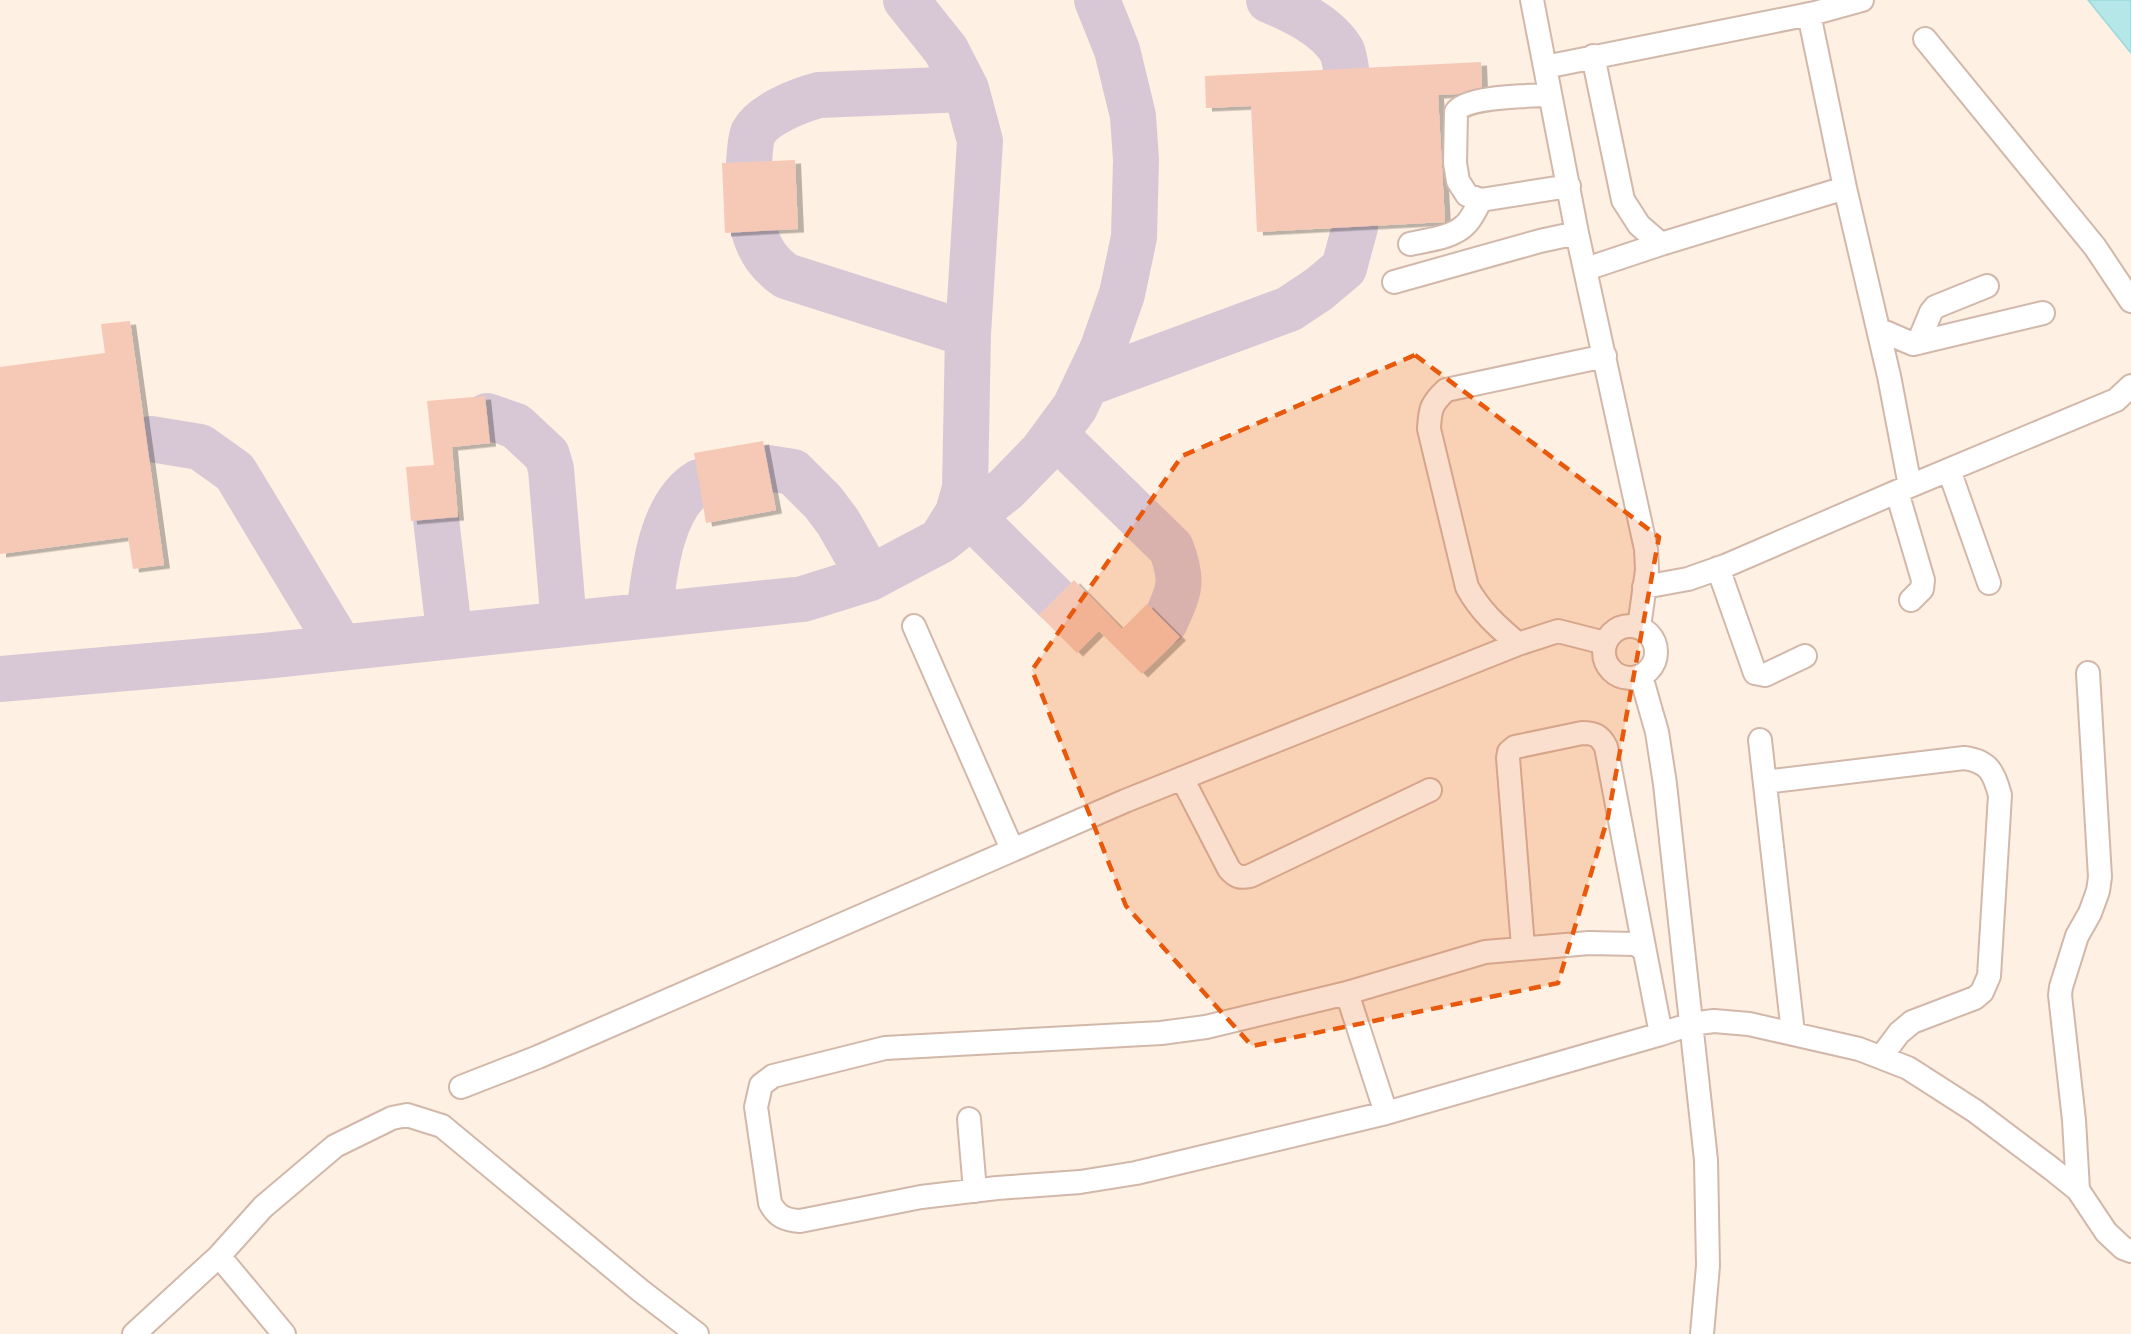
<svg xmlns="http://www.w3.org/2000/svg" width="2131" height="1334" viewBox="0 0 2131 1334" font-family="'Source Sans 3',sans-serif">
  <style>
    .water { fill: #b5e7e9; stroke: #9ad9dc; stroke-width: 1.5 }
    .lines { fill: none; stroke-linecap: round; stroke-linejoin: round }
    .taxiway { stroke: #d8c8d6; stroke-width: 46 }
    .building { fill: #f6c9b7; filter: url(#shadow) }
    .minor-casing { stroke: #d2b8aa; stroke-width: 26 }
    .minor { stroke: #fff; stroke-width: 22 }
    .marked { fill: #e8590c; fill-opacity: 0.2; stroke: #e8590c; stroke-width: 4.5; stroke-dasharray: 12 8; stroke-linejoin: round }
  </style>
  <defs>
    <filter id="shadow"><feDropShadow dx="6" dy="3.5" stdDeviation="0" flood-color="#0004"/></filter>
  </defs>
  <rect width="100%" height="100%" fill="#fef0e2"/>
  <path class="water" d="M 2088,0 L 2131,0 L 2131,53 Z"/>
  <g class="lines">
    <path class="taxiway" d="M 906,0 L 946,50 L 966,89 L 980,141 L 968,334 L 965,488 L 958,513 L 943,537
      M 1269,0 C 1295,11 1327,26 1342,51 C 1344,56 1345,63 1346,69
      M 749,162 C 750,154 750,141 753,133 C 763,114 800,100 819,95 L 966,89
      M 754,231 C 760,251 769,264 786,276 L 968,334
      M 1086,384 L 1289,309 L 1319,289 L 1344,268 L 1355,227
      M 487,416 L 516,426 L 547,455 L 551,469 L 564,624
      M 1055,435 L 1171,548 C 1184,582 1179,591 1165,622
      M 151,439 L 200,447 L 235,472 L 341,648
      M 768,468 L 793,472 L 823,502 L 838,522 L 870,578
      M 971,516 L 1055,599
      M 436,519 L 449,631
      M 649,615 C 654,574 660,506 699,482
      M 0,679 L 264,656 L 803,599 L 870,578 L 940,541 L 1006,489 L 1042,452 L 1075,407 L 1103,348 L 1122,294 L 1134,237 L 1136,160 L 1133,116 L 1117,50 L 1097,0"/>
  </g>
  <path class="building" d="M 1481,62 L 1482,87 L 1457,94 L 1438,95 L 1445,222 L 1257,232 L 1251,106 L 1206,108 L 1205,76 Z
    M 795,160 L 798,229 L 725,233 L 722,163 Z
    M 130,321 L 164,565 L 133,569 L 128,537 L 0,554 L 0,367 L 105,353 L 101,324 Z
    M 485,396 L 490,443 L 452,447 L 458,517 L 411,521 L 406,467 L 434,465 L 427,401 Z
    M 763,441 L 776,510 L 706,523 L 694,453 Z
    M 1074,580 L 1122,629 L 1147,604 L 1180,637 L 1142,674 L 1099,631 L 1077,653 L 1039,615 Z"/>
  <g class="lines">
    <defs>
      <path id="minor" d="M 1532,0 L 1577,233 L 1646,549 L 1647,570 L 1639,627
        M 1809,14 L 1845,188 L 1889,376 L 1910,486
        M 1925,39 L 2095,247 L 2131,301
        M 1593,56 L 1623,200 L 1639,225 L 1661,244
        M 1545,67 L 1815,13 L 1862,0
        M 1549,95 C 1531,96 1465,96 1456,112 L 1455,163 L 1458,181 L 1467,195 L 1481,200 L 1569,186
        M 1410,244 C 1427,240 1452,238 1465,225 C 1472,219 1476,208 1481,200
        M 1586,269 L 1661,244 L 1845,188
        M 1394,282 L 1540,241 L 1577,233
        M 1878,329 L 1913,344 L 2043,313
        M 1918,343 L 1931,312 L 1935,307 L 1987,286
        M 1949,470 L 1989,583
        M 1897,492 L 1923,580 L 1922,589 L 1911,600
        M 1718,568 L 1755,673 L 1765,675 L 1805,656
        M 1644,587 L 1688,579 L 1725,566 L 1910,486 L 2116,400 L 2131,386
        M1604 652a26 26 0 1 1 52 0a26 26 0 1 1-52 0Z
        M 914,626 L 1012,849
        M 1518,644 C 1497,626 1480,611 1467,587 L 1429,429 C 1430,409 1431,404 1446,390 L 1605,356
        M 1641,676 L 1657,732 L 1665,784 L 1706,1160 L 1708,1266 L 1702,1334
        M 1760,740 L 1793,1033
        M 1182,778 L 1229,869 C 1236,877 1240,878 1250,876 L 1430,790
        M 1765,782 L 1964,758 C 1989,761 1994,773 2000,795 L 1989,976 L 1982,992 L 1975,998 L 1912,1022 L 1899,1033 L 1881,1057
        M 1523,947 L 1508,758 L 1509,752 L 1515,747 L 1582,733 C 1594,733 1600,735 1606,747 L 1645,952
        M 1347,993 L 1386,1113
        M 1661,1034 L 1645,952 L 1639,946 L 1634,944 L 1589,943 L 1485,952 L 1347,993 L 1206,1027 L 1161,1033 L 885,1048 L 773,1076 L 761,1085 L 756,1107 L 770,1203 C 777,1217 786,1220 800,1221 L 921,1197 L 997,1188 L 1080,1182 L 1136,1173 L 1386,1113 L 1661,1034 L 1691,1024 L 1714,1021 L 1749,1024 L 1859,1049 L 1908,1068 L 1975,1111 L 2052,1169 L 2078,1190 L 2106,1232 L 2123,1248 L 2131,1251
        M 461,1087 L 538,1057 L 1125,801 L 1518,644 L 1558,631 L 1605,643
        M 969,1119 L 975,1191
        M 2078,1190 L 2074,1120 L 2060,995 L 2061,987 L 2077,936 L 2090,913 L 2098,891 L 2100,877 L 2088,673
        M 219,1256 L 284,1334
        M 134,1334 L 219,1256 L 263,1207 L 335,1146 L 392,1118 L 407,1115 L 442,1126 L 641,1291 L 697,1334"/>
    </defs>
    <use href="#minor" class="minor-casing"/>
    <use href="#minor" class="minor"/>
  </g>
  <path class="marked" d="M 1415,355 L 1659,537 L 1608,817 L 1558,983 L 1252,1046 L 1126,906 L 1032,670 L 1182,456 Z"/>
</svg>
